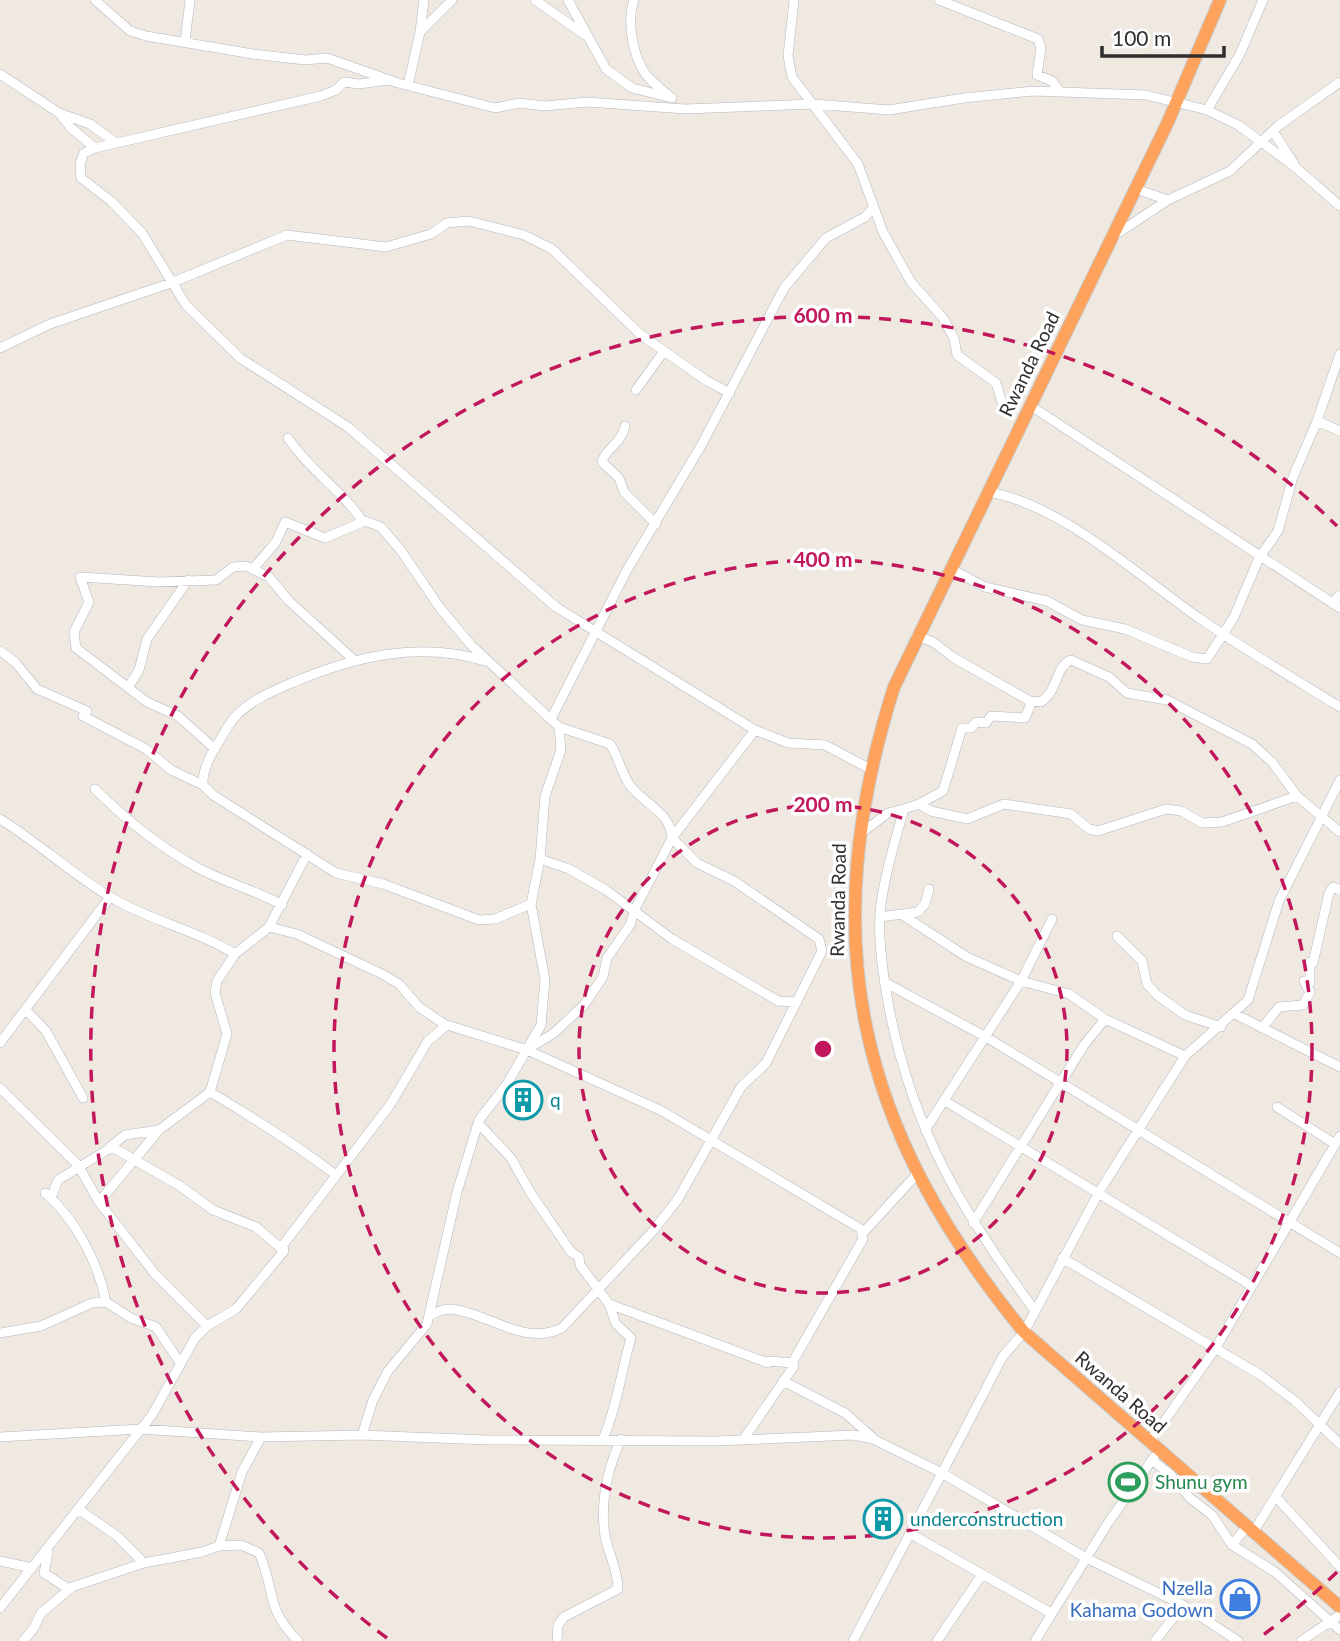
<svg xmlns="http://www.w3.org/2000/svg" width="1340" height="1641" viewBox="0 0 1340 1641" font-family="Lato,sans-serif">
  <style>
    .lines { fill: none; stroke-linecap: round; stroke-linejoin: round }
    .minor-casing { stroke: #b4b7c1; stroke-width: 10 }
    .highway-casing { stroke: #c9c9c9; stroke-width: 14 }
    .minor { stroke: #fff; stroke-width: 9 }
    .highway { stroke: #ffa35c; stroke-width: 12 }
    .ring { fill: none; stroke: #c2185b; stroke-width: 3.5; stroke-dasharray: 12 9 }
    .labels { text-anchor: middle; stroke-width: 7; stroke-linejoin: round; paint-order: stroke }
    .street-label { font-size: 19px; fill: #2e2e2e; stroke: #fff }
    .culture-label { font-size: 19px; fill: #0d838f; stroke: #fff; text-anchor: start }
    .leisure-label { font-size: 19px; fill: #27864d; stroke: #fff; text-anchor: start }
    .shop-label { font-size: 19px; fill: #366cbe; stroke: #fff; text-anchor: end }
    .centre { fill: #c2185b; stroke: #fff; stroke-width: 3.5 }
    .ring-label { font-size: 21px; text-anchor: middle; font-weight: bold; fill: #c2185b; stroke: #fff; stroke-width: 7; stroke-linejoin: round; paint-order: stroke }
  </style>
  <rect width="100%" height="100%" fill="#efe9e1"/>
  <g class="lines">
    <defs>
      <path id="minor" d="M 95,0 L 130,31 L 146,36 L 253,54 L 305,60 L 327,58 L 398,83 L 495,108 L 519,103 L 545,106 L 587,102 L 685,109 L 814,104 L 889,110 L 964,98 L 1033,91 L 1146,95 L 1207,110 L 1238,125 L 1294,166 L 1340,206
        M 535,0 L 585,35
        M 568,0 L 606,69 L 632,88 L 672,98
        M 634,0 C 627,20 632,51 643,70 C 649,81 661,89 671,97
        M 794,0 L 788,56 L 792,77 L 858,164 L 883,232 L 911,282 L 943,318 L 954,338 L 957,355 L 996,383 L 1003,406
        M 939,0 L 1038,39 L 1041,48 L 1037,75 L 1052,81 L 1060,92
        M 420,32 L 424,0
        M 185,41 L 190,0
        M 0,74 L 59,113 L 90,124 L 116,143
        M 389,80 L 359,84 L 344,82 L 336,90 L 321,96 L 95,148 L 84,153 L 80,164 L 81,178 L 111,201 L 142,233 L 186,305 L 240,358 L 348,427 L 556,607 L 755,730 L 788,743 L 825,745 L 870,769
        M 408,85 L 420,32 L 452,0
        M 1207,110 L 1240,54 L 1263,0
        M 59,113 L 71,128 L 95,148
        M 1273,131 L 1294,164
        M 1136,189 L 1168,200
        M 1115,235 L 1168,200 L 1230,171 L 1278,126 L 1340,82
        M 0,348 L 50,324 L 171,283 L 287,235 L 386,247 L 431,234 L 447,223 L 469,221 L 524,235 L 552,249 L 641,335 L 707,381 L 730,393
        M 636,390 L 664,351
        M 1031,406 L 1340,608
        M 1317,421 L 1340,431
        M 625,426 C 621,445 606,447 602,462 L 619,478 L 624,492 L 656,524
        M 288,438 C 310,471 342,490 363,522
        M 989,492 C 1064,506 1137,575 1199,618 C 1245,650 1293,678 1340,707
        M 253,569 L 276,542 L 285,522 L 325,538 L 365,521 L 381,527 L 402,552 L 440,608 L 471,645 L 559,727 L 561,750 L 545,796 L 540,859 L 531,904 L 545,980 L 541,1025 L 507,1084 L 479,1120 L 457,1192 L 427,1324 L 388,1371 L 373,1400 L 362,1435
        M 951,569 L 985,587 L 1047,601 L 1082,620 L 1125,629 L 1192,657 L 1207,659 L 1234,617 L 1259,558 L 1278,531 L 1293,477 L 1317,421 L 1340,354
        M 1332,603 L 1340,595
        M 917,636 L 933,642 L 954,658 L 1030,701 L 1041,702 C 1059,690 1055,666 1071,660 L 1109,677 L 1127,693 L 1167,700 L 1252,744 L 1272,762 L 1297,796 L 1340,832
        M 0,651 L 15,662 L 37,689 L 87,711 L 83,716 L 146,749 L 171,770 L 203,785 L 213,795 L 336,873 L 383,884 L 479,920 L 495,919 L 531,904
        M 129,686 L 139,670 L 147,639 L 188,580
        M 552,717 L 627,570 L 702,444 L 784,288 L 826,238 L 865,217 L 874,207
        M 215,749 L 178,716 L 147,702 L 76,648 L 74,632 L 89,602 L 80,577 L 159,582 L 216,580 L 233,567 L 246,566 L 269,577 L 289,601 L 354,660
        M 203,785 C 202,770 212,752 220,740 C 224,733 229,724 234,718 C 249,701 273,691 294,682 C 356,656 419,641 485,661
        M 95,789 C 126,820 160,847 198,868 C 226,883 253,889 282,905
        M 919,804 L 943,791 L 962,728 L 971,728 L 976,722 L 986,723 L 991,716 L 1025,718 L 1032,701
        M 0,819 C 39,843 73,875 112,898 C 151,921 196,930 235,954
        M 860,834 L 888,813 L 904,809
        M 540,859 L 569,869 L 606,890 L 672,939 L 778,1001 L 797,1002
        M 904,916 L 967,957 L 1021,981 L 1069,994 L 1105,1019 L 1185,1056
        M 880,917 L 918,912 L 925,904 L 929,889
        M 269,927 L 297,934 L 384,975 L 399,984 L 419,1007 L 444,1024 L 527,1050 L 662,1111 L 861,1229 L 863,1239 L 792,1363 L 794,1366 L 743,1440
        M 1117,936 L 1142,961 L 1147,984 L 1157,995 L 1185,1015 L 1221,1027
        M 884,982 L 986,1037 L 1340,1253
        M 27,1011 L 46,1031 L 83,1098
        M 1235,1014 L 1340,1067
        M 1262,1028 L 1279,1007 L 1303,1005 L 1310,992 L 1304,981 L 1310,983 L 1310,962 L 1313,963 L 1329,893 L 1333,887 L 1340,890
        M 0,1043 L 110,897
        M 531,1047 L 554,1033 L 584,1005 L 603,977 L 607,958 L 630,925 L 635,909 L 672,838 L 755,730
        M 0,1088 L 78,1165 L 99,1202 L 155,1274 L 207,1326
        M 210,1092 C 254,1118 296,1145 336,1175
        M 945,1101 L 1252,1286
        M 1277,1107 L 1335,1144
        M 478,1123 L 511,1158 L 530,1192 L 571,1252 L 579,1257 L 580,1265 L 609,1304 L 768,1363 L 769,1361 L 792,1363
        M 925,1130 L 1021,981 L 1052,919
        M 110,1147 L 125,1135 L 159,1130
        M 45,1193 C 75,1218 99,1264 106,1302
        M 51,1198 L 58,1180 L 112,1147 L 180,1186 L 213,1210 L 256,1227 L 284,1251
        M 99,1202 L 159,1130 L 210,1092 L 227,1034 L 215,993 L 217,981 L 235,954 L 269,927 L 307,854
        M 973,1223 L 1084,1045 L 1105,1019
        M 863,1233 L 917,1174
        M 1062,1258 L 1262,1376 L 1295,1401 L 1340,1444
        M 1035,1311 C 963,1212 915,1135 890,1013 C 884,981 878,945 880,913 C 883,881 895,840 904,809 L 919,804 L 931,811 L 967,819 L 1004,804 L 1071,814 L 1089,829 L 1098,831 L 1166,809 L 1181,811 L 1202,823 L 1222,822 L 1297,796
        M 429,1315 C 435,1313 443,1309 450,1309 C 487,1312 524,1347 562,1328 L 653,1231 L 678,1199 L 741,1087 L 766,1063 L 822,951 L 819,939 L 734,881 L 697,863 L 672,838 C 671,812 642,803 629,784 C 621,771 618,756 610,744 L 559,727
        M 0,1333 L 41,1326 L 92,1303 L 106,1302 L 131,1318 L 156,1327 L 179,1361
        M 783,1381 L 845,1413 L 872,1437
        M 0,1437 L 141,1429 L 261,1437 L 362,1435 L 487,1440 L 717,1441 L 853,1435 L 873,1439 L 942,1473 L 1003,1356 L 1024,1332 L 1099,1192 L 1185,1056 L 1248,1000 L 1279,901 L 1340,780
        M 603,1439 C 617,1407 621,1372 631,1338 L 616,1324 L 609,1304
        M 1149,1443 L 1215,1349 L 1340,1136
        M 1152,1460 L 1171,1475 L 1190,1498 L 1212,1515 L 1232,1545 L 1275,1572 L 1340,1630
        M 1276,1497 L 1340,1567
        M 78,1509 L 117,1536 L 144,1563
        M 1254,1531 L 1340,1392
        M 911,1534 L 1051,1613
        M 1232,1545 L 1247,1526
        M 219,1546 L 242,1472 L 261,1437
        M 48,1553 L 44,1573 L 67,1588
        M 0,1561 L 32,1568
        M 0,1608 L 152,1415 L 195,1338 L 207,1326 L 236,1309 L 284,1251 L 283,1245 L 390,1105 L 428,1041 L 447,1025
        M 23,1641 L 34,1628 L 41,1613 L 72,1587 L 144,1563 L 202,1552 L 219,1546 L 241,1545 L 259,1553 C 276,1592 265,1608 298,1641
        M 557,1641 L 558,1625 L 564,1617 L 618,1589 C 618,1570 609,1555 605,1536 C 600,1503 608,1468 621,1439
        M 853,1641 L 942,1473 L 1086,1558 L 1183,1605 L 1238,1641
        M 937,1641 L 981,1576
        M 1035,1641 L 1108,1523 L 1154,1457
        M 1155,1641 L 1183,1605
        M 1301,1641 L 1340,1615"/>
      <path id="highway" d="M 1220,0 L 1167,124 L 894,687 C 814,940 857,1128 1024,1332 L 1340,1607"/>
    </defs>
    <use href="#minor" class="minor-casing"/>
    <use href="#highway" class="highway-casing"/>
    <use href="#minor" class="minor"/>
    <use href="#highway" class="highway"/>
  </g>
  <g class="ring">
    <circle cx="823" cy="1049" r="244"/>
    <circle cx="823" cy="1049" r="489"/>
    <path d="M1337 1572A733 733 0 0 1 1259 1638M387 1638A733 733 0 1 1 1337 526"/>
  </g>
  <defs>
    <symbol id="building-ring" viewBox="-11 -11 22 22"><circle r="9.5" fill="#fff" stroke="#0f9aa8" stroke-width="1.5"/><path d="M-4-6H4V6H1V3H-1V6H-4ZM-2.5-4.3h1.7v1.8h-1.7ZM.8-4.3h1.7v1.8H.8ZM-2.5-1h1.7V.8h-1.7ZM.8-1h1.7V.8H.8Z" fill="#0f9aa8"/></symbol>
    <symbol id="stadium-ring" viewBox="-11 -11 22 22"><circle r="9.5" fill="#fff" stroke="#2e9e5b" stroke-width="1.5"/><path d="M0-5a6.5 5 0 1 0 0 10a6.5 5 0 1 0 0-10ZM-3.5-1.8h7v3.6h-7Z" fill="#2e9e5b"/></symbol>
    <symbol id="shop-ring" viewBox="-11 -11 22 22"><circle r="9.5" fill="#fff" stroke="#3f7fe0" stroke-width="1.5"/><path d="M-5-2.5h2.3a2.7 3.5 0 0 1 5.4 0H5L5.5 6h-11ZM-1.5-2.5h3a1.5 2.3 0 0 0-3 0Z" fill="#3f7fe0"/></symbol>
  </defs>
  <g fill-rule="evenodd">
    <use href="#building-ring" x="501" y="1078" width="44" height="44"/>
    <use href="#stadium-ring" x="1106" y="1460" width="44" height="44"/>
    <use href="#building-ring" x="861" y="1497" width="44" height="44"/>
    <use href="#shop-ring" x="1218" y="1577" width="44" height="44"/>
  </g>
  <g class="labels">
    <g class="street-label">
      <text transform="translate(1029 364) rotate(-64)" y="7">Rwanda Road</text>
      <text transform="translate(838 900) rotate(-89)" y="7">Rwanda Road</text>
      <text transform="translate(1121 1392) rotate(41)" y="7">Rwanda Road</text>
    </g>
    <g class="culture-label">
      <text x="550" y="1107">q</text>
      <text x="910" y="1526">underconstruction</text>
    </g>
    <g class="leisure-label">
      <text x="1155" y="1489">Shunu gym</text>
    </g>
    <g class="shop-label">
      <text x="1213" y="1595">Nzella<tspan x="1213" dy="22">Kahama Godown</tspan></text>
    </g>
  </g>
  <circle cx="823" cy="1049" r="10" class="centre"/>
  <g class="ring-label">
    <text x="823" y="323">600 m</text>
    <text x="823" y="567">400 m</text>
    <text x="823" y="812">200 m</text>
  </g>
  <path d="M1102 46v10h122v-10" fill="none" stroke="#2e2e2e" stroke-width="3.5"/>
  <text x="1112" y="46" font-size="21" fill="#2e2e2e" stroke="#ffffff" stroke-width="5" paint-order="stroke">100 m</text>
</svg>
